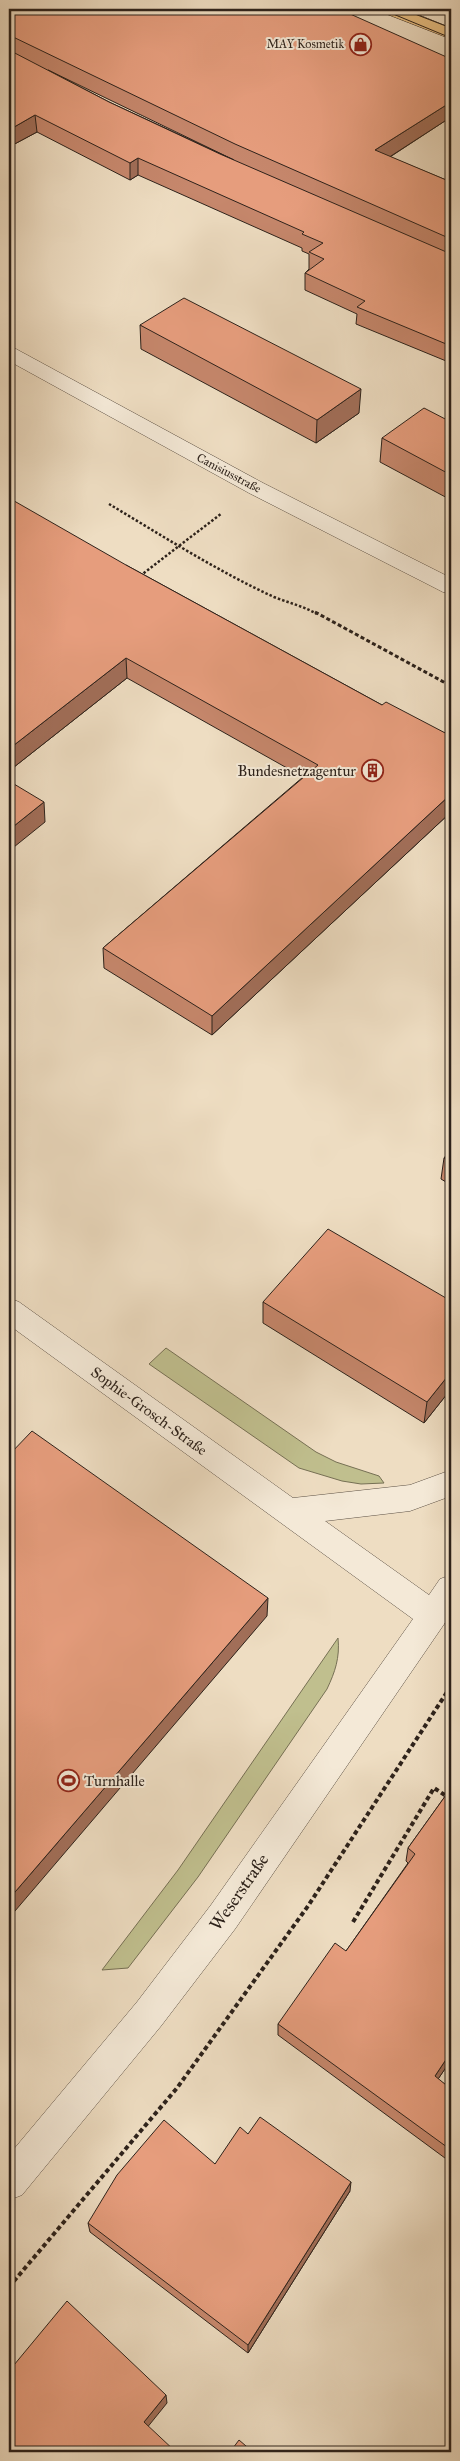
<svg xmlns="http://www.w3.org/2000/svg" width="460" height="2461" viewBox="0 0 460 2461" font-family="'IM FELL Great Primer',serif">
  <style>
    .green { fill: #c0bf8e; stroke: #767054 }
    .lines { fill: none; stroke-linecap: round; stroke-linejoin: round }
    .minor-casing { stroke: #5d5145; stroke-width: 1 }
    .major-casing { stroke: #2d221b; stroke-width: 1 }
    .path-far2 { stroke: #2d221b; stroke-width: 2.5; stroke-dasharray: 2.5 2; stroke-linecap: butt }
    .path-far1 { stroke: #2d221b; stroke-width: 3; stroke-dasharray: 4 2.5; stroke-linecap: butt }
    .path { stroke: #2d221b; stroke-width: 4; stroke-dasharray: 4.5 3; stroke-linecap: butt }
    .minor { fill: #f4e9d7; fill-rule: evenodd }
    .major { fill: #e7be81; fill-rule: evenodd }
    .tram { stroke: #2d221b; stroke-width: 1 }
    .wall { fill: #c6876c; stroke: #2d221b; fill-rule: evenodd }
    .shaded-wall { fill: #a16e58; stroke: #2d221b }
    .building { fill: #e69d7d; stroke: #2d221b }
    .labels { text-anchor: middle; stroke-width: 4; stroke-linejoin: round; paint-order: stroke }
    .far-poi-label { font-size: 12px; fill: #2d221b; stroke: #f4e9d7; text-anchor: end }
    .far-street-label { font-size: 12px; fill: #2d221b; stroke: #f4e9d7 }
    .poi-label { font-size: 15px; fill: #2d221b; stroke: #f4e9d7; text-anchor: end }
    .street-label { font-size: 15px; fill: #2d221b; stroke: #f4e9d7 }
    .near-street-label { font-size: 18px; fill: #2d221b; stroke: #f4e9d7 }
  </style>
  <rect width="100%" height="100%" fill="#eeddc2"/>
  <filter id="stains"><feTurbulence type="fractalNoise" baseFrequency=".004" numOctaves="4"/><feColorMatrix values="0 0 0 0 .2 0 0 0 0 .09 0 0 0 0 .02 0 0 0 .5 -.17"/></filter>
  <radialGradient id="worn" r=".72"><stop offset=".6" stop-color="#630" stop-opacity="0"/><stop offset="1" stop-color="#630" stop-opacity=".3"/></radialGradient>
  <path class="green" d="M 166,1348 L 316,1452 L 336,1462 L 379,1476 L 384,1483 L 361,1484 L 342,1481 L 299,1468 L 149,1364 Z
    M 338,1638 C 340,1658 335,1672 327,1689 L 198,1877 L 128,1968 L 102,1970 L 178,1870 Z"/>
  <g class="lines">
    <defs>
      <path id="minor" d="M 9,347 L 16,349 L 263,483 L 451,578 L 451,594 L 443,592 L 249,493 L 9,361 Z
        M 9,1298 L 19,1302 L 293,1498 L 410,1485 L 451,1470 L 451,1496 L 410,1511 L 325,1521 L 429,1595 L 440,1579 L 451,1575 L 451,1614 L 235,1929 L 161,2026 L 22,2195 L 9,2200 L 9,2155 L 137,2002 L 211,1905 L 413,1619 L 9,1325 Z"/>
      <path id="major" d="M 381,9 L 404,9 L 451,28 L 451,39 L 384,13 Z"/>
    </defs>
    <use href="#minor" class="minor-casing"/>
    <use href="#major" class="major-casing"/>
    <path class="path-far2" d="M 109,504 C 161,535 219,572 274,597 C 289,603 303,606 317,614
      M 140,576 L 222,513"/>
    <path class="path-far1" d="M 315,612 L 451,686"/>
    <path class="path" d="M 353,1922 L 434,1788 L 451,1799
      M 9,2287 L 177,2088 L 308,1906 L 451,1686"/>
    <use href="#minor" class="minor"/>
    <use href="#major" class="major"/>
    <path class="tram" d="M 381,9 L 451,38
      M 402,9 L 451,28"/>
  </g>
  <path class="wall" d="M 9,9 L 451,59 L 451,117 L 390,157 L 451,182 L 451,363 L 356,324 L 357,314 L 305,290 L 305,273 L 309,269 L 309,254 L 302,251 L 302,248 L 138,175 L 130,180 L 37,132 L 9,147 ZM 48,70 L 234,160 L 109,102 Z
    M 140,325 L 359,413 L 316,443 L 141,349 Z
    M 451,422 L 451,500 L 380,462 L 382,438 Z
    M 126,565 L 382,705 L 451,736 L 451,812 L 212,1035 L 104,968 L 103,948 L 303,777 L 127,678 L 9,771 Z
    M 451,1150 L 451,1185 L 441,1179 L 444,1158 Z
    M 451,1301 L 451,1389 L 424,1423 L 263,1323 L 263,1302 Z
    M 451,1788 L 451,2060 L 438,2079 L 451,2089 L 451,2158 L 449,2161 L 278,2035 L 278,2024 L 346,1951 L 408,1863 L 406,1861 L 408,1848 Z
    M 248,2134 L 350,2191 L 248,2353 L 90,2232 L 88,2223 L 215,2164 Z"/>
  <path class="shaded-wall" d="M 451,102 L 451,117 L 374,167 L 375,150 Z
    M 35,115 L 37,132 L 9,147 L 9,130 Z
    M 138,158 L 138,175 L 130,180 L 130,163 Z
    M 361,389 L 359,413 L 316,443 L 317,420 Z
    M 126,658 L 127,678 L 9,771 L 9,749 Z
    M 451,794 L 451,812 L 212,1035 L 212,1016 Z
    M 44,802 L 45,822 L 9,851 L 9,830 Z
    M 451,1372 L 451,1389 L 424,1423 L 427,1402 Z
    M 268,1598 L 267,1616 L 9,1918 L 9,1899 Z
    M 451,2052 L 451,2060 L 432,2088 L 435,2076 Z
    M 351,2182 L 350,2191 L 248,2353 L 248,2345 Z
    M 166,2395 L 167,2403 L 146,2429 L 144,2422 Z"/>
  <path class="building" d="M 9,9 L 339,9 L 451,59 L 451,102 L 375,150 L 451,182 L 451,239 L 235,144 L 9,35 Z
    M 9,50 L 109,102 L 220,154 L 451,254 L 451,346 L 357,307 L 365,301 L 305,273 L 324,259 L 309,252 L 323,243 L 302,234 L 304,232 L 138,158 L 130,163 L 35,115 L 9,130 Z
    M 184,298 L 361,389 L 317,420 L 140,325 Z
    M 424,408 L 451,422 L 451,475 L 382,438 Z
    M 9,498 L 126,565 L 382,705 L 386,702 L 451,736 L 451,794 L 212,1016 L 103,948 L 318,765 L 126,658 L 9,749 Z
    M 9,781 L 44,802 L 9,830 Z
    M 451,1150 L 451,1163 L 444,1158 Z
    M 328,1229 L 451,1301 L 451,1372 L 427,1402 L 263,1302 Z
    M 32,1431 L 268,1598 L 9,1899 L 9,1455 Z
    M 451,1788 L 451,2052 L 435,2076 L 451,2089 L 451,2150 L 278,2024 L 335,1943 L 346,1951 L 415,1854 L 408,1848 Z
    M 260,2117 L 351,2182 L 248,2345 L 88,2223 L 117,2175 L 164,2120 L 215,2164 L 240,2127 L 248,2134 Z
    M 67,2301 L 166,2395 L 144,2422 L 176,2452 L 9,2452 L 9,2371 Z
    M 239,2440 L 253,2452 L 230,2452 Z"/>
  <defs>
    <symbol id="shop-ring" viewBox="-11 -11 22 22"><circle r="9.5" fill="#f4e9d7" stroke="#8f2418" stroke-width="1.5"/><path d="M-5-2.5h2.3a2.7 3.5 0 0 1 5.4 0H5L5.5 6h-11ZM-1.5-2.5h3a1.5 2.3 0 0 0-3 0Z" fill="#8f2418"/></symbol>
    <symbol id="building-ring" viewBox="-11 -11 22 22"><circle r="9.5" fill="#f4e9d7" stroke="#8f2418" stroke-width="1.5"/><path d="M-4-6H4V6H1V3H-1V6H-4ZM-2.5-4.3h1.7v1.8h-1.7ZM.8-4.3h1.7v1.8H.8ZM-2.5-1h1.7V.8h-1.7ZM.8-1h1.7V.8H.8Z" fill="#8f2418"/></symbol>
    <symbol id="stadium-ring" viewBox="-11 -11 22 22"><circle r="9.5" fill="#f4e9d7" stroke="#8f2418" stroke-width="1.5"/><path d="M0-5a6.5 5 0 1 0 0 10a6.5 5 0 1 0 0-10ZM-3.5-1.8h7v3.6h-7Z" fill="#8f2418"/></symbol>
  </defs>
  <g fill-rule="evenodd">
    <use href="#shop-ring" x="348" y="32" width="25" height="25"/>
    <use href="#building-ring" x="360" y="758" width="25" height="25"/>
    <use href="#stadium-ring" x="56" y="1768" width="25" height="25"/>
  </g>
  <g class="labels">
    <g class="far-poi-label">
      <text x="344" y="48">MAY Kosmetik</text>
    </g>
    <g class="far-street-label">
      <text transform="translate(229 473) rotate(28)" y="4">Canisiusstraße</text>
    </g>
    <g class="poi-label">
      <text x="356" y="776">Bundesnetzagentur</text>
      <text x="84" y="1786" text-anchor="start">Turnhalle</text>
    </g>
    <g class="street-label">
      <text transform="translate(149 1411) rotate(36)" y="5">Sophie-Grosch-Straße</text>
    </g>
    <g class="near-street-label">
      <text transform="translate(239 1892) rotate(-55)" y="6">Weserstraße</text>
    </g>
  </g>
  <rect width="460" height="2461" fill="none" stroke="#eeddc2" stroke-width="30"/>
  <rect x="10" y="10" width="440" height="2441" fill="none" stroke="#2d221b" stroke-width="2.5"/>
  <rect x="15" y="15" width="430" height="2431" fill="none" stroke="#2d221b"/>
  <rect width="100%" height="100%" filter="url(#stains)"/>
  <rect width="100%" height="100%" fill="url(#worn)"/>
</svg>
